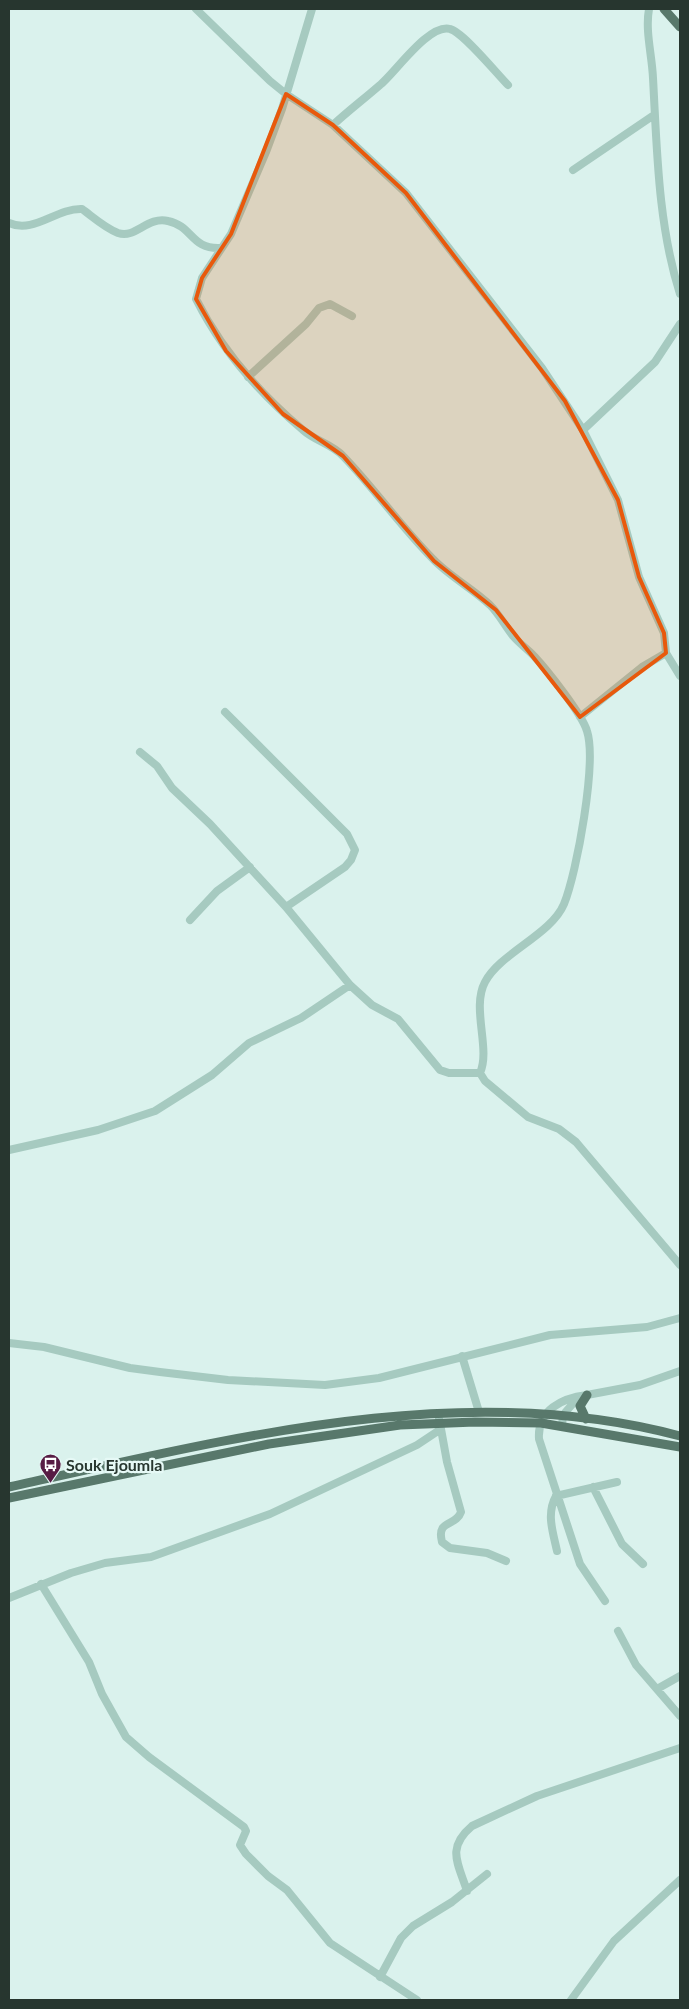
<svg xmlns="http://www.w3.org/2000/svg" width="689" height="2009" viewBox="0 0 689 2009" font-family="Lato,sans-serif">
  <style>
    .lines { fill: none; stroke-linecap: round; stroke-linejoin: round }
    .minor { stroke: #a6cac0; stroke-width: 8 }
    .major { stroke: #58786b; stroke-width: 9 }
    .marked { fill: #e8590c; fill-opacity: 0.2; stroke: #e8590c; stroke-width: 4; stroke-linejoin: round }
    .labels { text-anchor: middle; stroke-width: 4.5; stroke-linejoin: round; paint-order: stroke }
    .poi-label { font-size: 16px; font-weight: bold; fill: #27362f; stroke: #e6f9f6; text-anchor: start }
  </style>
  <rect width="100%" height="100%" fill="#daf2ed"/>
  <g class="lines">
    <path class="minor" d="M 196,9 L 270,81 L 286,94 L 333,125 L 406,193 L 542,368 L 583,430 L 618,500 L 639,577 L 664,633 L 666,653 L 680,676
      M 312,9 L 282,109 L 266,152 L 231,234 L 202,278 L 196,299 C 222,351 259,393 303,430 C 315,441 332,444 343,456 C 375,489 401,527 433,559 C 449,576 472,588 490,605 C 499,614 505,626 513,636 C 519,643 527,649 534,656 C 547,670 582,714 587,731 C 597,762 577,872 564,904 C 551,935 500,953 485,982 C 471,1008 491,1049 480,1073
      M 649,9 C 645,31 652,55 653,78 C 657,150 658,225 680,294
      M 333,125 C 348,111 364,99 380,85 C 395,73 429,23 450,29 C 463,32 497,74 508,85
      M 573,170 L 654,115
      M 9,223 C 34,234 56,208 82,209 C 93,217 105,228 118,233 C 136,239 147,216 168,221 C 193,226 191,250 221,248
      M 248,377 L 306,324 L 319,308 L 330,304 L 352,316
      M 583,430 L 655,362 L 680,324
      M 225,712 L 347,834 L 355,850 L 351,860 L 345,867 L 286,907
      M 580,717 L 642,667 L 666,653
      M 140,752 L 157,766 L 172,788 L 210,824 L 286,907 L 350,985 L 372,1005 L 398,1019 L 440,1070 L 449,1073 L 480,1073 L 485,1081 L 528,1117 L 559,1129 L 576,1142 L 680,1265
      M 190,920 L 217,891 L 250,867
      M 9,1150 L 98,1130 L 155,1111 L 212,1075 L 249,1043 L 301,1018 L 350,985
      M 9,1343 L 44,1347 L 130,1368 L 160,1372 L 228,1380 L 325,1385 L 379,1378 L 550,1335 L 647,1327 L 680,1318
      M 462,1356 L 479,1412
      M 587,1395 C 562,1398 537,1410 539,1439 L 580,1564 L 605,1601
      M 562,1426 L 563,1415 L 576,1400 L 587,1395 L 640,1385 L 680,1371
      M 441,1429 L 447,1462 L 461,1512 C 456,1527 436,1519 442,1542 L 450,1548 L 487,1553 L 506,1561
      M 593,1487 L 622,1544 L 643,1564
      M 556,1496 L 617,1482
      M 556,1496 C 546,1514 553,1532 557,1551
      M 41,1584 L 89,1662 L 102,1694 L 126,1737 L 149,1757 L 244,1827 L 246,1831 L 240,1845 L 246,1854 L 268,1876 L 287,1890 L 330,1943 L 417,2000
      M 9,1598 L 71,1573 L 105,1563 L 151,1557 L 270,1514 L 417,1445 L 441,1429 L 439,1419
      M 618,1631 L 636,1665 L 680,1716
      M 657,1689 L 680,1676
      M 467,1891 C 458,1863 446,1848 472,1826 L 537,1796 L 680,1748
      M 380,1977 L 401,1938 L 413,1926 L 452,1902 L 487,1874
      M 571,2000 L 614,1941 L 680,1880"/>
    <path class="major" d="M 664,9 L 680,27
      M 586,1419 L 580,1406 L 587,1395
      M 9,1487 C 225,1440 461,1377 680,1436
      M 9,1498 L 269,1444 L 400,1425 L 475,1422 L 541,1423 L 680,1447"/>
  </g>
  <path class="marked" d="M 286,94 L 333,125 L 406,193 L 565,401 L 618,500 L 639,577 L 664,633 L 666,653 L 580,717 L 496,610 L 434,561 L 343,456 L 283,414 L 226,351 L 196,299 L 202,278 L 231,234 Z"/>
  <defs>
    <symbol id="bus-pin" viewBox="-11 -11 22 30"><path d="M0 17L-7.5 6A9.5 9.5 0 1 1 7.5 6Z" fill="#571c44" stroke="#e6f9f6"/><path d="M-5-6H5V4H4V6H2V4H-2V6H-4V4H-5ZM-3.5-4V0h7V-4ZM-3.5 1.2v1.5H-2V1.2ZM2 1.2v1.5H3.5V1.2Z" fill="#fff"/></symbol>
  </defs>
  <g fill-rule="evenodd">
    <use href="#bus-pin" x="38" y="1452" width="25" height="34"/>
  </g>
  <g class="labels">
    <g class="poi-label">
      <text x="66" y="1471">Souk Ejoumla</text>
    </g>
  </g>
  <rect width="689" height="2009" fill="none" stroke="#27362f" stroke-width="20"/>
</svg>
